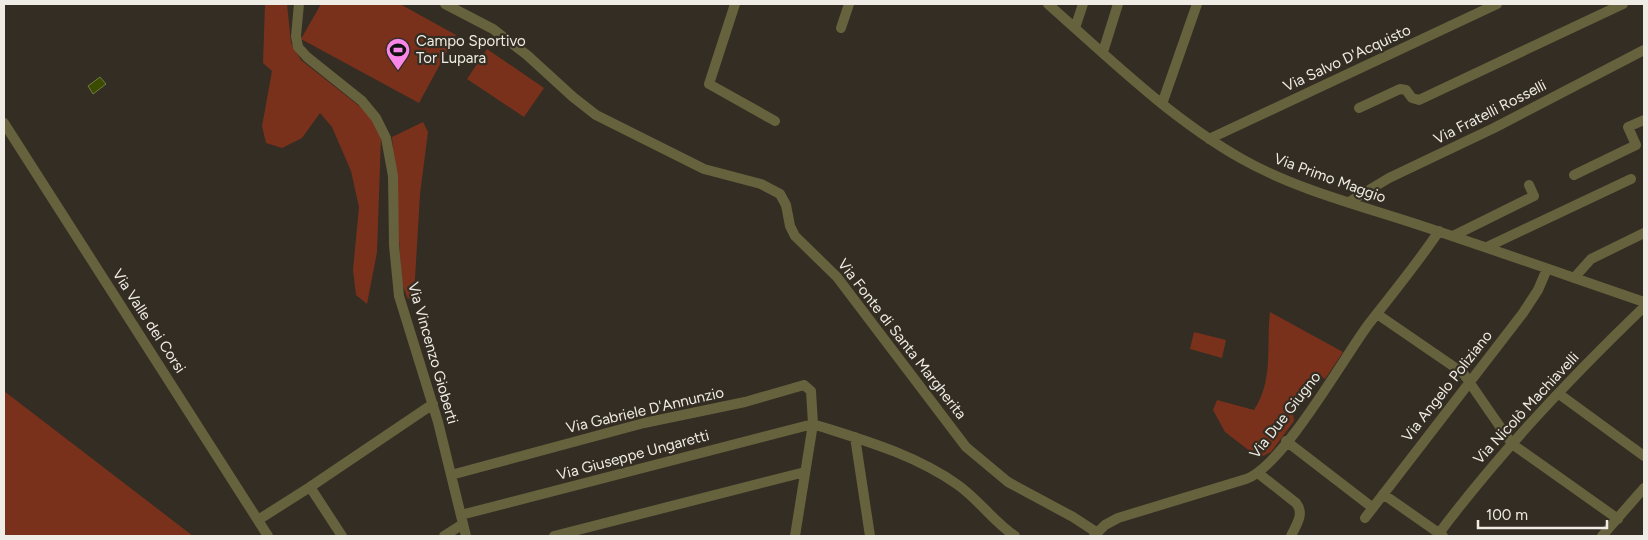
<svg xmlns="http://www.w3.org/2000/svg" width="1648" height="540" viewBox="0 0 1648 540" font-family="Figtree,sans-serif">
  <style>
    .green { fill: #7a311b }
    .water { fill: #3b4c00; stroke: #717c45 }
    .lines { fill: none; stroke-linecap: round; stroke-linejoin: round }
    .minor { stroke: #66623d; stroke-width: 10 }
    .labels { text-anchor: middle; stroke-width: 4.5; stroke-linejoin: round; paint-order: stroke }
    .poi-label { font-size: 15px; fill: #efece5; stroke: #332d23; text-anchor: start }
    .street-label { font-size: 15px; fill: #efece5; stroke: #332d23 }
  </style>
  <rect width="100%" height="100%" fill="#332d23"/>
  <path class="green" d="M 265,4 L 287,4 L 291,43 L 301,60 L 368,113 L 381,137 L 377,252 L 367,304 L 356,295 L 353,270 L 359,207 L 351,171 L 332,127 L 320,113 L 302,138 L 282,148 L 266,143 L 262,126 L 272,71 L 263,63 Z
    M 321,4 L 400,4 L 456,35 L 419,103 L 301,39 Z
    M 487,49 L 544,88 L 524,117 L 467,79 Z
    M 423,122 L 428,132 L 420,194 L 414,296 L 408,299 L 402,284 L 392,137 Z
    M 1270,312 L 1343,352 L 1325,379 L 1319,375 L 1293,413 L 1294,421 L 1271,452 L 1259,458 L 1225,432 L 1213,410 L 1217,400 L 1254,410 C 1274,380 1266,346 1270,312 Z
    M 1194,332 L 1226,340 L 1222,358 L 1190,349 Z
    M 4,391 L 193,536 L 4,536 Z"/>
  <path class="water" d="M 100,77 L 106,84 L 93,94 L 88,86 Z"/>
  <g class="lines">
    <path class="minor" d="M 299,4 L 296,36 L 298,47 L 307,57 L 362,101 L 376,118 L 386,138 L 393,176 L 394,245 L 399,296 L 438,422 L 466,536
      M 445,4 L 493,29 L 527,55 L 573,97 L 596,115 L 704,169 L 761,184 L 780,194 L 786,205 L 790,226 L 795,236 L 837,277 L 966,447 L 1008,482 L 1073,517 L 1096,532
      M 735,4 L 709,84 L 775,121
      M 1048,4 C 1110,59 1170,118 1242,159 C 1295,189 1358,205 1416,224 C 1492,249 1568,276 1644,302
      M 841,28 L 849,4
      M 1075,28 L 1083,4
      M 1103,52 L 1118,4
      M 1162,104 L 1197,4
      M 1359,108 L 1400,89 L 1406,90 L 1412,98 L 1419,100 L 1623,4
      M 4,123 L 268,536
      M 1209,139 L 1497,4
      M 1574,175 L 1636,145 L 1628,127 L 1644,120
      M 1349,202 L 1389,178 L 1494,128 L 1644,50
      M 1453,236 L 1534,196 L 1529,185
      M 1487,247 L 1631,179
      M 1574,278 L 1591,259 L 1644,233
      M 1377,314 L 1463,373 L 1512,444 L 1618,519
      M 1559,394 L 1644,456
      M 813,424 C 863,440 914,454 958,485 C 979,500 994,522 1015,536
      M 855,437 L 870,536
      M 1286,441 L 1373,508
      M 1258,473 L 1296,503 C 1305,514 1296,525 1291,536
      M 451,475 L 644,423 L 745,402 L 804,385 L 811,391 L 813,424 L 795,536
      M 310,487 L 433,404
      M 1383,494 L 1443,536
      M 461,515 L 813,424
      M 1365,518 L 1523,313 L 1538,290 L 1547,269
      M 258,520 L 310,487 L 342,536
      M 444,536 L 463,524
      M 554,536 L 805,472
      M 1094,536 L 1105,525 L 1118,518 L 1246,479 C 1282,467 1343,359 1368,325 C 1392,294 1417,264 1439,231
      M 1437,536 C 1498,454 1570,378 1644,307
      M 1602,536 L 1644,488"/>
  </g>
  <defs>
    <symbol id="stadium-pin" viewBox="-11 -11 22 30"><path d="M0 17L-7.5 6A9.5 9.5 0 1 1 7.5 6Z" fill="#f987e8" stroke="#332d23"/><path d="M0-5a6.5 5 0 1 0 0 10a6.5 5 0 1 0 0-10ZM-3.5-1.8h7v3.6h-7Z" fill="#111"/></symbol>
  </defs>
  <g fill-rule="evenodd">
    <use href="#stadium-pin" x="384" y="36" width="28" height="38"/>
  </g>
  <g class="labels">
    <g class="poi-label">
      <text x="416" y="46">Campo Sportivo<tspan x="416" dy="17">Tor Lupara</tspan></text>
    </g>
    <g class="street-label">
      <text transform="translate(1347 58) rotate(-25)" y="5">Via Salvo D'Acquisto</text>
      <text transform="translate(1490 112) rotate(-27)" y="5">Via Fratelli Rosselli</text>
      <text transform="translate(1330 178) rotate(20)" y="5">Via Primo Maggio</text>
      <text transform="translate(149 321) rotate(57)" y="5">Via Valle dei Corsi</text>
      <text transform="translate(902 339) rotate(52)" y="5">Via Fonte di Santa Margherita</text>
      <text transform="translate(433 353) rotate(74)" y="5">Via Vincenzo Gioberti</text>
      <text transform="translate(1447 386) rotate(-52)" y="5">Via Angelo Poliziano</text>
      <text transform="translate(1526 408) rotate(-47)" y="5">Via Nicolò Machiavelli</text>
      <text transform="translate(645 410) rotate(-13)" y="5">Via Gabriele D'Annunzio</text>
      <text transform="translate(1285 415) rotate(-52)" y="5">Via Due Giugno</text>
      <text transform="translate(633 455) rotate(-15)" y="5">Via Giuseppe Ungaretti</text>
    </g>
  </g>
  <rect width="1648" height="540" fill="none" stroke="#efece5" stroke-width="10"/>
  <path d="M1478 520v8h129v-8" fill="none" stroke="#efece5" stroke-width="2.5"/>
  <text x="1486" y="520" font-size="15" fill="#efece5" stroke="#332d23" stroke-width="4" paint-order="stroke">100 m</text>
</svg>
